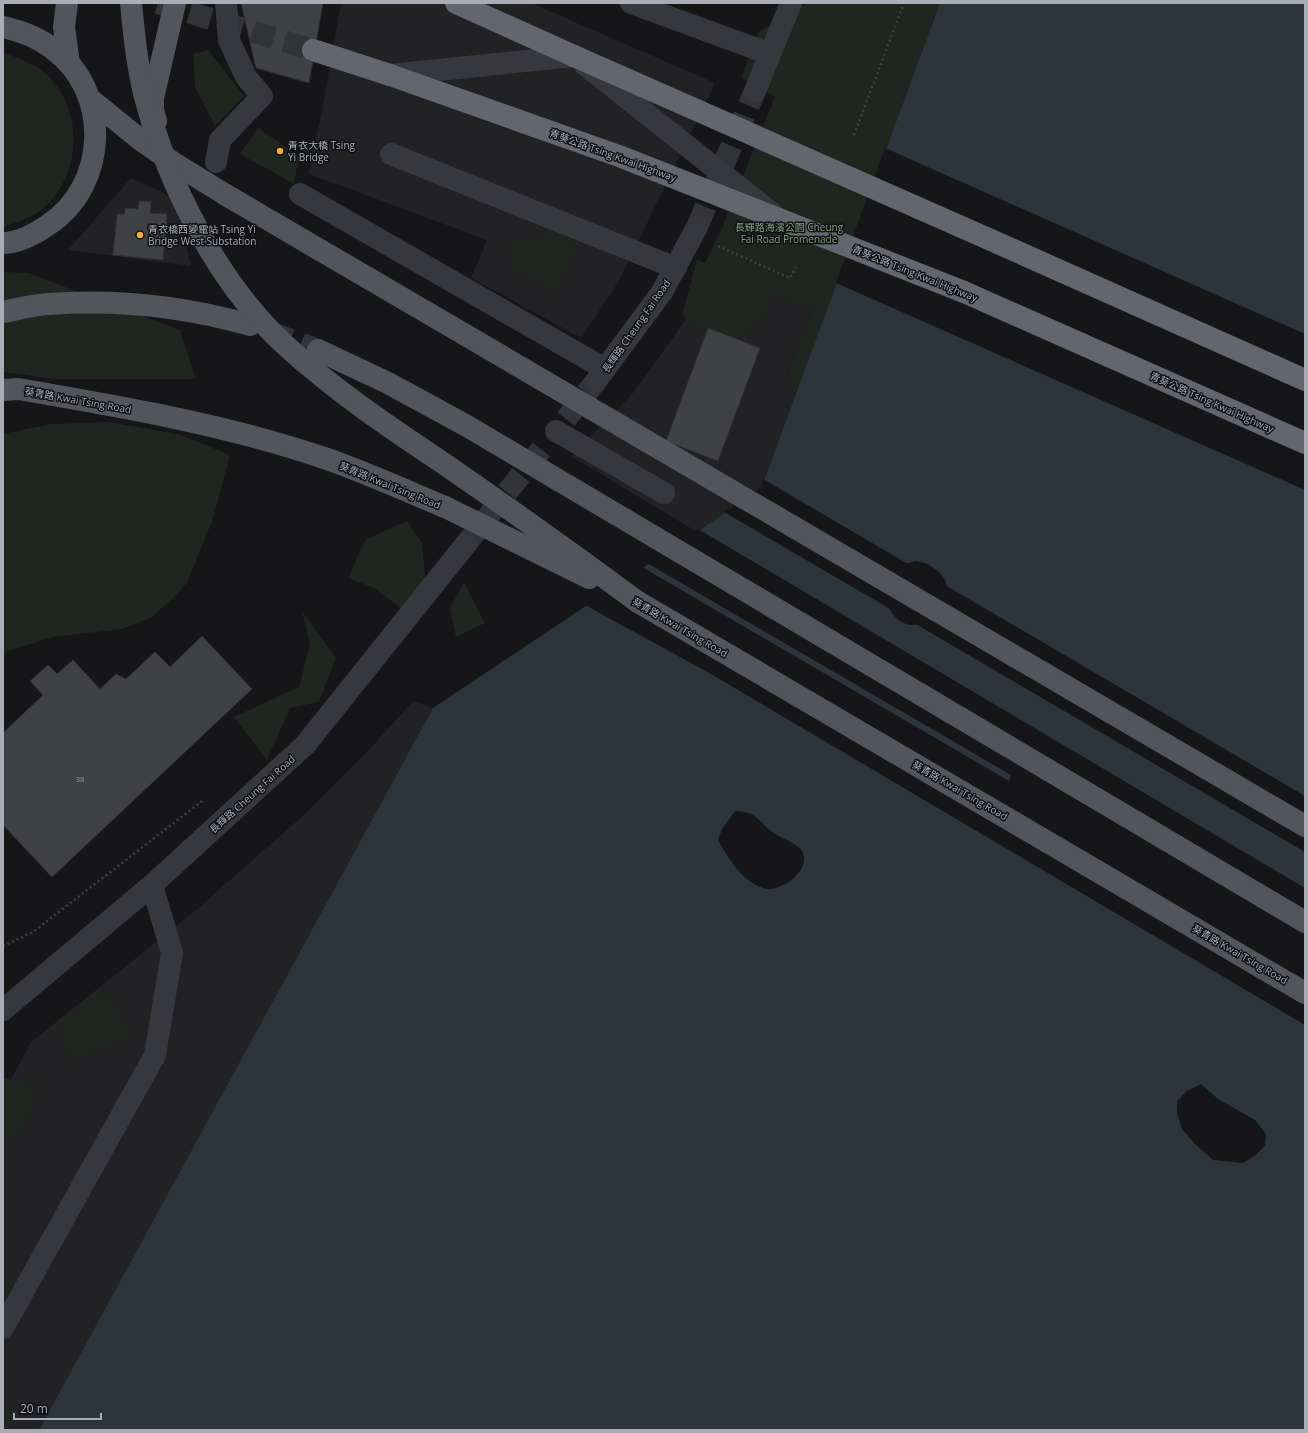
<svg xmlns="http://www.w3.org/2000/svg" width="1308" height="1433" viewBox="0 0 1308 1433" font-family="'Open Sans','Noto Sans TC',sans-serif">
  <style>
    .built { fill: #222225 }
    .green { fill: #1e261f }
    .water { fill: #2c353c; fill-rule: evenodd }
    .pier { fill: #161618 }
    .building { fill: #404145; stroke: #303034 }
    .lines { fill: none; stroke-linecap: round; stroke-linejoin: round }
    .minor-tunnel { stroke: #333438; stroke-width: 22; stroke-dasharray: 22 11; stroke-linecap: butt }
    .major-tunnel { stroke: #333438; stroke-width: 22; stroke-dasharray: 22 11; stroke-linecap: butt }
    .highway-tunnel { stroke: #333438; stroke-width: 22; stroke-dasharray: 22 11; stroke-linecap: butt }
    .path { stroke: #3d3f44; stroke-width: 2.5; stroke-dasharray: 2 3; stroke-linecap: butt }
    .minor { stroke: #37383d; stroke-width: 22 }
    .major { stroke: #53555c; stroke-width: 22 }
    .highway { stroke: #63666e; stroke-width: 22 }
    .minor-bridge { stroke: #37383d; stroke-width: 22 }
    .major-bridge { stroke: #53555c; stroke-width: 22 }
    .highway-bridge { stroke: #63666e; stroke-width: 22 }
    .poi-dot { fill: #f2b134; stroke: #111113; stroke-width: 1.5 }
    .labels { text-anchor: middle; stroke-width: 3; stroke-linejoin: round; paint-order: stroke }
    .number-label { font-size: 8px; fill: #8e929b }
    .poi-label { font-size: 10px; fill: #a8adb8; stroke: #111113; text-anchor: start }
    .street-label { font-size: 10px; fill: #a8adb8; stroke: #111113 }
    .park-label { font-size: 10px; fill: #7fa381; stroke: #111113 }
  </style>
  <rect width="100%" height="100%" fill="#161618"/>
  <path class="built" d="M 341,3 L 531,3 L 715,83 L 619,281 L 581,338 L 471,278 L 487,240 L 309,174 L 322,111 Z
    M 131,178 L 175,198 L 191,266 L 68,250 Z
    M 711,273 L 812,309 L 786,378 L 796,397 L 761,489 L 697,532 L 571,456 L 633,393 L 689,315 Z
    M 413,701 L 433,708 L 258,1029 L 949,1430 L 3,1430 L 3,1095 L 31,1042 L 196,910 L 306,813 L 368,751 Z"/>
  <path class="green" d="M 808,3 L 940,3 L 796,397 L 786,378 L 812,309 L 768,294 L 764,314 L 727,350 L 682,315 L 697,260 L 705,263 L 722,228 L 775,97 L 741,78 L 758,32 Z
    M 208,50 L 244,96 L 215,126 L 195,87 L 193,54 Z
    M 3,53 C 20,58 36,64 48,76 C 83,110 81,169 49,203 C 36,216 19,222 3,227 Z
    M 258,128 L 299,156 L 294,184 L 240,154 Z
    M 561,232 L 576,250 L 557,292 L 512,269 L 507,242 Z
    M 3,272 L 28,273 L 180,330 L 196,379 L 55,379 L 3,372 Z
    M 109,422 L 181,435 L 230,455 L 213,519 L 187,583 L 172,599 L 152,617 L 122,629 L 53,637 L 8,651 L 3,655 L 3,434 L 51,424 Z
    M 407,521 L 422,543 L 426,587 L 403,610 L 374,588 L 348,578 L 365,540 Z
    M 464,582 L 485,623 L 456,637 L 450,608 Z
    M 302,611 L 336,658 L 319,702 L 290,708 L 267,760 L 234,717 L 299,687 L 310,644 Z
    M 107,991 L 131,1039 L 69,1059 L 58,1020 Z
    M 3,1078 L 39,1085 L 19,1137 L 3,1132 Z"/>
  <path class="water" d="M 940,3 L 1305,3 L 1305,1430 L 39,1430 L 433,708 L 761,489 ZM 917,561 C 936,565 954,580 945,601 C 944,605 943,610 941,613 C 939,616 932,619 928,621 C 890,644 861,569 917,561 ZM 735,811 C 756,812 757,819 771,831 C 779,838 796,842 802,851 C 813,870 779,894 763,888 C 742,881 728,858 718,840 L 722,829 ZM 1201,1084 L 1218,1099 L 1255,1120 L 1266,1134 L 1265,1145 L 1256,1155 L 1243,1163 L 1213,1160 L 1195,1144 L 1182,1129 L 1177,1114 L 1177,1101 L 1187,1091 Z"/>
  <path class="pier" d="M 885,148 L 1305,334 L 1305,490 L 836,283 Z
    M 763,479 L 908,564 L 899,568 L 892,575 L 887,584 L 886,594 L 892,610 L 724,512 L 760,488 Z
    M 698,529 L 1305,888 L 1305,1025 L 711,674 L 585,605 L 642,567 L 1009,781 L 1011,775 L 647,563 Z
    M 945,585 L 1305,796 L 1305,852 L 914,623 L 922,623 L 932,619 L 945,603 L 946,594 Z"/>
  <path class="building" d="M 241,3 L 323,3 L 309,83 L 256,68 Z
    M 139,201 L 151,202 L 150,213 L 167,214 L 163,260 L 113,255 L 117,214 L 125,214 L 125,208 L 138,209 Z
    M 708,328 L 760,348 L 718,461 L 666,441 Z
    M 202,636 L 252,689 L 52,877 L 3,825 L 3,733 L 43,695 L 30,681 L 48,665 L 57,674 L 73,660 L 100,689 L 116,674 L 126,679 L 155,652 L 170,667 Z"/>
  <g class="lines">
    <path class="minor-tunnel" d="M 697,227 L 755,91
      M 566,419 L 596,381
      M 466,544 L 548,441"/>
    <path class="major-tunnel" d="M 270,332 L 318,350"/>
    <path class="highway-tunnel" d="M 158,3 L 313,50"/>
    <path class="path" d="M 854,135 L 904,3
      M 718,246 L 790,278 L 796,267
      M 3,946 L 33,932 L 202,801"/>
    <path class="minor" d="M 631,3 L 770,54
      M 390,75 L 574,56
      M 755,91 L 791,3
      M 391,154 L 676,268
      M 216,162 L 220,140 L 262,96 L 246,77 L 229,40 L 226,3
      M 300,194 L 605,369
      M 596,381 L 662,292 L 697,227
      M 556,431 L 664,493
      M 3,1010 L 152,885 L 305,745 L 466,544
      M 3,1328 L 155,1055 L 172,953 L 152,885"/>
    <path class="major" d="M 67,3 L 64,27 L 69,64
      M 3,27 C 21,31 38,37 53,49 C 112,92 108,186 48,225 C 35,234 19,243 3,243
      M 90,99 L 142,141 L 174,163 L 226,195
      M 156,121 L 153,110 L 153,98 L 175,3
      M 3,312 C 18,309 33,305 48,304 C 117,299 183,306 250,325
      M 3,390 L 18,389 C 123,407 229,425 330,460 C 369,474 407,491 445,507
      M 638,602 L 1305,993"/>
    <path class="highway" d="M 456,3 L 574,56
      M 313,50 L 390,75
      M 991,240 L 1305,380
      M 964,292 L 1305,443"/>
    <path class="minor-bridge" d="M 585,65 L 773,214"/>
    <path class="major-bridge" d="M 131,3 C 134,34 137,66 145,97 C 168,185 218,283 285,345 C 333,389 386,425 440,461 C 507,507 573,554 638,602
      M 226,195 L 1305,826
      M 318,350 L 388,383 L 467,426 L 1305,922
      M 445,507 L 589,578"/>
    <path class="highway-bridge" d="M 574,56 L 991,240
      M 390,75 L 619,156 L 964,292"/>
  </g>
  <g class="poi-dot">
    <circle cx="280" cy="151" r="4"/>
    <circle cx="140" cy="235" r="4"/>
  </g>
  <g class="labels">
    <g class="number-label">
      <text x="80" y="782">38</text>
    </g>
    <g class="poi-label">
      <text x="288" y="149">青衣大橋 Tsing<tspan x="288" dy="12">Yi Bridge</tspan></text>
      <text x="148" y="233">青衣橋西變電站 Tsing Yi<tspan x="148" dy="12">Bridge West Substation</tspan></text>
    </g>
    <g class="street-label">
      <text transform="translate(613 155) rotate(20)" y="4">青葵公路 Tsing Kwai Highway</text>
      <text transform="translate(915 273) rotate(22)" y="4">青葵公路 Tsing Kwai Highway</text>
      <text transform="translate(636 326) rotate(-55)" y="4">長輝路 Cheung Fai Road</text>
      <text transform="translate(78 400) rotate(10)" y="4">葵青路 Kwai Tsing Road</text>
      <text transform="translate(1212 402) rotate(24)" y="4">青葵公路 Tsing Kwai Highway</text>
      <text transform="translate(390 485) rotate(22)" y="4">葵青路 Kwai Tsing Road</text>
      <text transform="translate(680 627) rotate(30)" y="4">葵青路 Kwai Tsing Road</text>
      <text transform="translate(960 790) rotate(30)" y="4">葵青路 Kwai Tsing Road</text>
      <text transform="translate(252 794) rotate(-42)" y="4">長輝路 Cheung Fai Road</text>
      <text transform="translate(1240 954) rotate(30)" y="4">葵青路 Kwai Tsing Road</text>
    </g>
    <g class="park-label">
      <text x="789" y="231">長輝路海濱公園 Cheung<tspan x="789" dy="12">Fai Road Promenade</tspan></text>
    </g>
  </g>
  <rect width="1308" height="1433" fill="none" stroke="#a8adb8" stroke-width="8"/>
  <path d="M14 1413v6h87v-6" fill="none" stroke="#a8adb8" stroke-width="2"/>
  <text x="20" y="1413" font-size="12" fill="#a8adb8" stroke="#111113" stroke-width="3" paint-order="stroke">20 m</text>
</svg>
